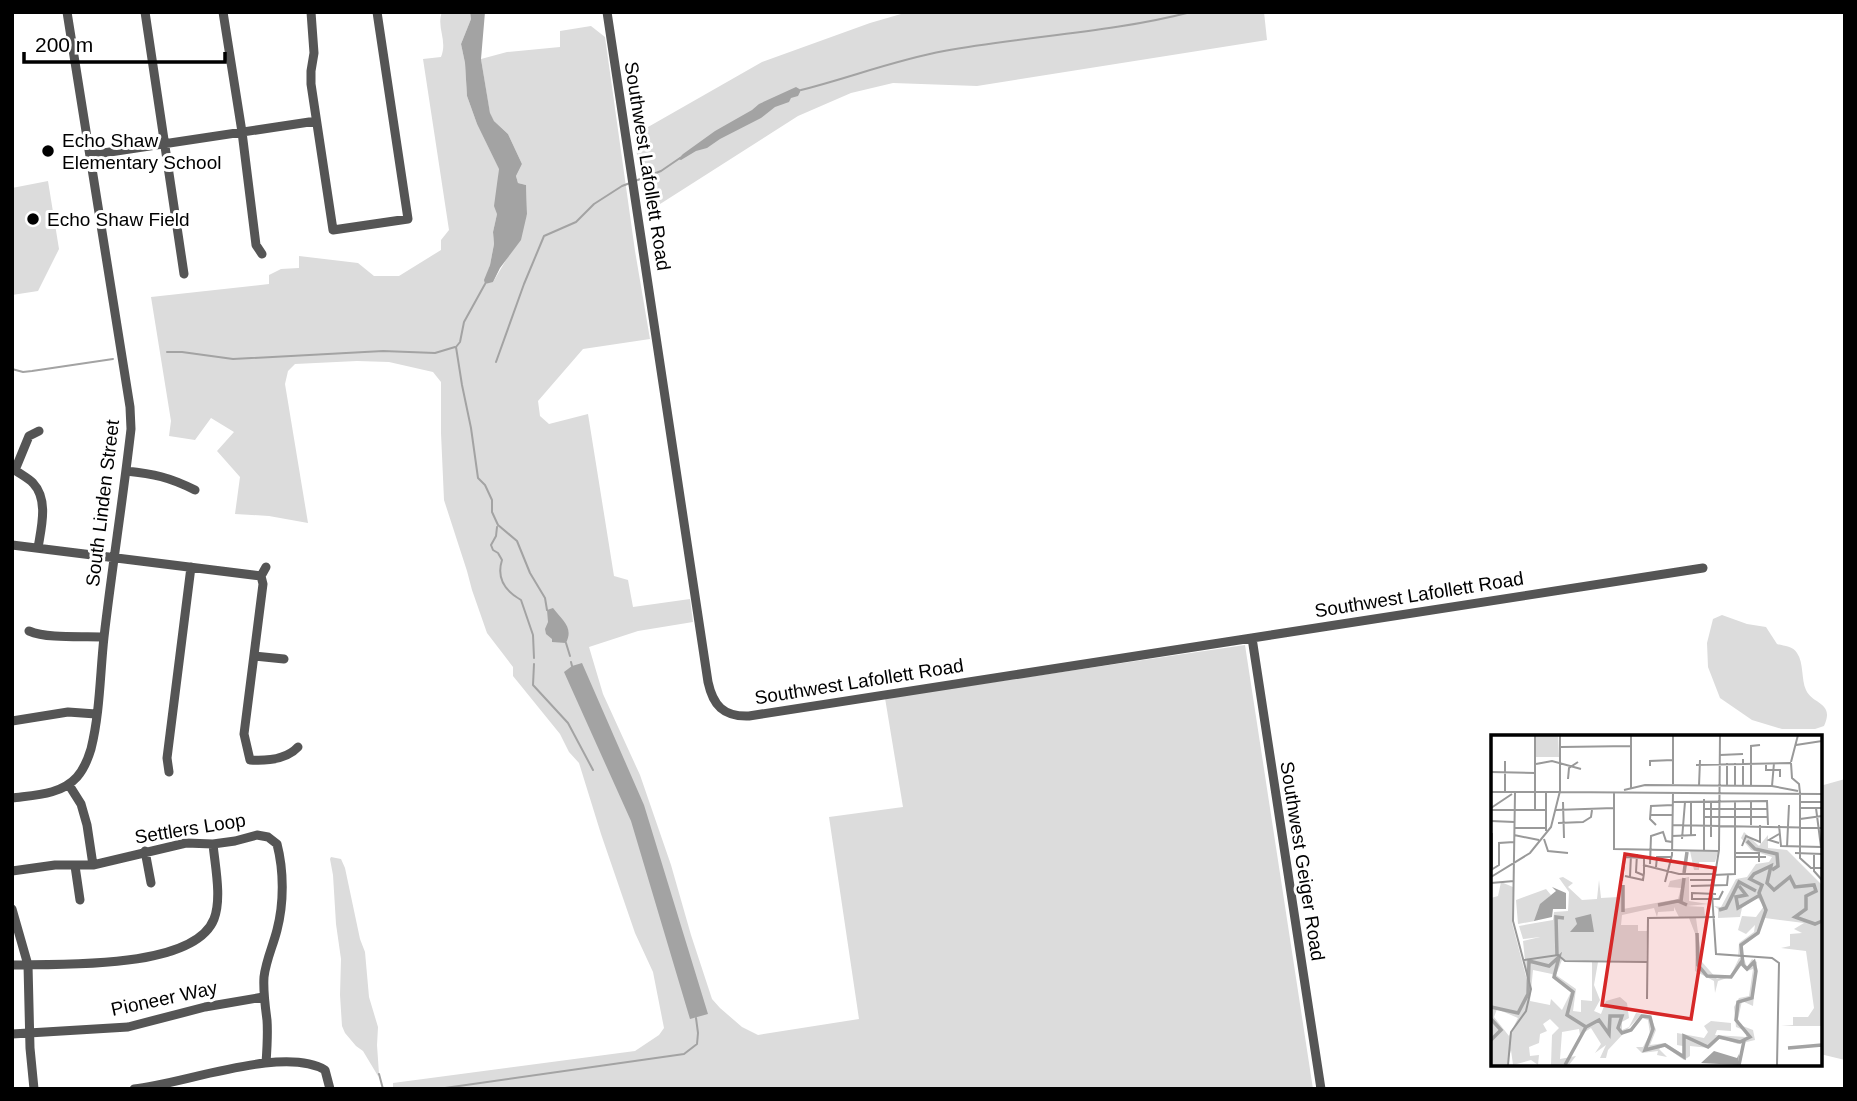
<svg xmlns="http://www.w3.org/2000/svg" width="1857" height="1101" viewBox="0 0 1857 1101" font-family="Arial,sans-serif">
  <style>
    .green { fill: #dcdcdc }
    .water { fill: #a3a3a3 }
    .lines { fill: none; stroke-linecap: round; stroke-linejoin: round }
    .stream { stroke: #a3a3a3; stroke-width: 2 }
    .minor { stroke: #555; stroke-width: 9 }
    .poi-dot { fill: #000; stroke: #fff; stroke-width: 2.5 }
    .labels { text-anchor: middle; stroke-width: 6; stroke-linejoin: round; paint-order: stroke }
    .poi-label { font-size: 19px; fill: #000; stroke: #fff; text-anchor: start }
    .street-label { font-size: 19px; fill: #000; stroke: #fff }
    .inset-river { fill: none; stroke: #a3a3a3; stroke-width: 3.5 }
    .inset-road { fill: none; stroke: #999; stroke-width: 2 }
    .view { fill: #d62828; fill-opacity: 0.15; stroke: #d62828; stroke-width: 3.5 }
    .inset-edge { fill: none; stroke: #000; stroke-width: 3.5 }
  </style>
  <rect width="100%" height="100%" fill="#fff"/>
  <path class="green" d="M 442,12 L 470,12 L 471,19 L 461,44 L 465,63 L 467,96 L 477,124 L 499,168 L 497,214 L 493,232 L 494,244 L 490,265 L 485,280 L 493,282 L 509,255 L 527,214 L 526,185 L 518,183 L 516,176 L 522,164 L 508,134 L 494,121 L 490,114 L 481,59 L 507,52 L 560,47 L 560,31 L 591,26 L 605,37 L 635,251 L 650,339 L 583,349 L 538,401 L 540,416 L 549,424 L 588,414 L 614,576 L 628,580 L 633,607 L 690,599 L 693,622 L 638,631 L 589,647 L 603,694 L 640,775 L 671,865 L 691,935 L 712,999 L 720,1008 L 742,1027 L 758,1035 L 859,1019 L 829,817 L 903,807 L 885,698 L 1245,645 L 1313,1089 L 393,1089 L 393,1083 L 635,1051 L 659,1035 L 664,1028 L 653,972 L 635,933 L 601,834 L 579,763 L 569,752 L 560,734 L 513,676 L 513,667 L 487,633 L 472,590 L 467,571 L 444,500 L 441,433 L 441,382 L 433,372 L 389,362 L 357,361 L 295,364 L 288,371 L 285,384 L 308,523 L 269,516 L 235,514 L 240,477 L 217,451 L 234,432 L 211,418 L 195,440 L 169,436 L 171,421 L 151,297 L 269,284 L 269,275 L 281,269 L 299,268 L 299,256 L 358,263 L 374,276 L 399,276 L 441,250 L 441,240 L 449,230 L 423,59 L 441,57 C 448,40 436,28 442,12 Z
    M 908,12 L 1264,12 L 1267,40 L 977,86 L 893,83 L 851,93 L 798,116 L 646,213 L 634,135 L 762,62 L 870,23 Z
    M 48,181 L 59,249 L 38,291 L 12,295 L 12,188 Z
    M 1722,615 L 1747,624 L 1766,627 L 1777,644 C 1784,646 1793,646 1797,653 C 1804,663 1801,679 1806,690 C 1813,705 1835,702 1824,726 L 1815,729 L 1782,729 L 1752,720 L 1720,698 L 1708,667 L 1707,643 L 1713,619 Z
    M 1845,779 L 1845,1060 L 1820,1054 L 1820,786 Z
    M 331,857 L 341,859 L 345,868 L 360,939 L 365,952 L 369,997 L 378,1027 L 377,1045 L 379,1074 L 378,1076 L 363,1051 L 356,1046 L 345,1033 L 342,1026 L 340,995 L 341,959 L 336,924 L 333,875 L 330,859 Z"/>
  <path class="water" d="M 470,12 L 485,12 L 481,59 L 490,113 L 494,121 L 508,134 L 522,164 L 516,176 L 518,183 L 526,185 L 527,214 L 521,240 L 500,268 L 493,282 L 485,284 L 484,280 L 490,265 L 494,244 L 493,232 L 497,214 L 494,206 L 499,169 L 477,124 L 467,96 L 465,63 L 461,44 L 471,19 Z
    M 796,87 L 801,90 L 798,96 L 791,98 L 789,102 L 775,107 L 761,118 L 720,139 L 707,148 L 696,151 L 681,160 L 678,159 L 683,154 L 715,131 L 752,110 L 759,104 Z
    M 553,608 C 562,620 574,627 566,643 L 552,642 L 552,639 L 546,634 L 545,629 L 548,622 L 547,610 Z
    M 582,663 L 644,805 L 708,1014 L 690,1019 L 631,821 L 564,672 L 572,666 Z"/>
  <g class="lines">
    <path class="stream" d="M 801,90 C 849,78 895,60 944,51 C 1026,36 1110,33 1191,12
      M 635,181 L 661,171 L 680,158
      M 485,284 L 464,322 L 460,342 L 456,347 L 462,385 L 471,428 L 478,478 L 485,485 L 492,500 L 492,512 L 498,525 L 517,541 L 530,573 L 545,598 L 547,610
      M 167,352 L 182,352 L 233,359 L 383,351 L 435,353 L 455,347
      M 496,362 L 524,284 L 544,236 L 576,222 L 594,204 L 622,186 L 630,183
      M 12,369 L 23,372 L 32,371 L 113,359
      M 497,527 L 496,536 L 491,545 L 493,550 L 498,553 L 502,560 C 496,579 505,591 521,600 L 533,635 L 534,658
      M 566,643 L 570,656
      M 571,662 L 572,666
      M 534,664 L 533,685 L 568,723 L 593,770
      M 379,1074 L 383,1089
      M 438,1089 L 684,1054 L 697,1044 L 698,1033 L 696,1018"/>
    <path class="minor" d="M 145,12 L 184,274
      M 223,12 L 242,132 L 256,245 L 262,254
      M 311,12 L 314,53 L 311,71 L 311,84 L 333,230 L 408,219 L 377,12
      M 607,12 L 708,682 C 713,705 723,717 749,716 L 1703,568
      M 90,155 L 316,121
      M 126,471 C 154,474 169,477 195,490
      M 12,545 L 261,576
      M 38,548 C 41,528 49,500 33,483 C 28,478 20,474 15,470 L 29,436 L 39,431
      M 266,567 L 261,576 L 263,584 L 244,734 L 250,760 C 266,761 287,759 298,747
      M 29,631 C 48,639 82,636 104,637
      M 1252,638 L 1321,1089
      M 254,656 L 284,659
      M 12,721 L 68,712 L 96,714
      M 169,772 L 167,758 L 191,567
      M 69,785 L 81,804 L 87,825 L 93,865
      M 12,798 C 34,795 61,795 77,777 C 84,769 88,759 91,749 C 100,713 100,674 104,637 C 112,568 123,499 131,429 L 130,407 L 67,12
      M 145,851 L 151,883
      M 75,866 L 80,900
      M 12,871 L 55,865 L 93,865 L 186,843 L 213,844 L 235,841 L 257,835 L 268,837 L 277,844 C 284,871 284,903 277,930 C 273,946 266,960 264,977 C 263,991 265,1005 267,1020 C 268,1034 267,1049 266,1063
      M 12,909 L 28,965 L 30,1048 L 34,1089
      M 12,965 C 59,964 194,970 214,919 C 222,898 215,866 213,844
      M 12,1034 L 128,1027 L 205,1007 L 263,997
      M 134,1089 C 183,1084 284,1045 325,1070 L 330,1089"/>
  </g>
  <g class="poi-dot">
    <circle cx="48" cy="151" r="7"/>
    <circle cx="33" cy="219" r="7"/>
  </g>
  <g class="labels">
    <g class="poi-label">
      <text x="62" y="147">Echo Shaw<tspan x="62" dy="22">Elementary School</tspan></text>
      <text x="47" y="226">Echo Shaw Field</text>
    </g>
    <g class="street-label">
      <text transform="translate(648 166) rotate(81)" y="7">Southwest Lafollett Road</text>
      <text transform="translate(102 503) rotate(-83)" y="7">South Linden Street</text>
      <text transform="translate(1419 594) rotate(-9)" y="7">Southwest Lafollett Road</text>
      <text transform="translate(859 681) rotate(-9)" y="7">Southwest Lafollett Road</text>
      <text transform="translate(190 828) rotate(-9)" y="7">Settlers Loop</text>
      <text transform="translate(1303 861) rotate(81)" y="7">Southwest Geiger Road</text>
      <text transform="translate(164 998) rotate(-12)" y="7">Pioneer Way</text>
    </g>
  </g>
  <g transform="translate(1491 735)">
    <rect width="331" height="331" fill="#fff"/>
    <path d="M 45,0 L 67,0 L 68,22 L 45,22 ZM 253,97 L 268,111 L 277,100 L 277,113 L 296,115 L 331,150 L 331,291 L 290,291 L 302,290 L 302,282 L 317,282 L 323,273 L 315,216 L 290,213 L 299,211 L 299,199 L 311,198 L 303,194 L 313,188 L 274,183 L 267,199 L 252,211 L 252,222 L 247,222 L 248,208 L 263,197 L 264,190 L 255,199 L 247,195 L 251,181 L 265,182 L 273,171 L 266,162 L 251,173 L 249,182 L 227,183 L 227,209 L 227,174 L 223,171 L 230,172 L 245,144 L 256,142 L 265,129 L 278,127 L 281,122 L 260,115 L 250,103 ZM 199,116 L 227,117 L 224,127 L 208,127 L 208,135 L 203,135 ZM 72,142 L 82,148 L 77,152 L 91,165 L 106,164 L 108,145 L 110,163 L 128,162 L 131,151 L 132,174 L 187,164 L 190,153 L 177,152 L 179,146 L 198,142 L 198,166 L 217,169 L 196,171 L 213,172 L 214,181 L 188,182 L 183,172 L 183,176 L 167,177 L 166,182 L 163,173 L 131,180 L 130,190 L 147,190 L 147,196 L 156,196 L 155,226 L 73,225 L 68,219 L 71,225 L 65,240 L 85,254 L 82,276 L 90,277 L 90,265 L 101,266 L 101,227 L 107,227 L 103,250 L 109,265 L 103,276 L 110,279 L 115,266 L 129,262 L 136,268 L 138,283 L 131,287 L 131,295 L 138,292 L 145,278 L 159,280 L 165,295 L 159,310 L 174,308 L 193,320 L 192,311 L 186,310 L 186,298 L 213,303 L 217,297 L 213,291 L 220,286 L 240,288 L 240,296 L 226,295 L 224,300 L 255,302 L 255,296 L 245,292 L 243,272 L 248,263 L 258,261 L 262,234 L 256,236 L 248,228 L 242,241 L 227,246 L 224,258 L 223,246 L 204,236 L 205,201 L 198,183 L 205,183 L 211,227 L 226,244 L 240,240 L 248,223 L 253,224 L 256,232 L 261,224 L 266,227 L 262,271 L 251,266 L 247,284 L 249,290 L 262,295 L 264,305 L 247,309 L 229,303 L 219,313 L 199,311 L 199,321 L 193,325 L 173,311 L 168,314 L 176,322 L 166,320 L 167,316 L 151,318 L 145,312 L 152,312 L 159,299 L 157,285 L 148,282 L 117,315 L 115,323 L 109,323 L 115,310 L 104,318 L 110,309 L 100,293 L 89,300 L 88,294 L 71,297 L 69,324 L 85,321 L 78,330 L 60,330 L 61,300 L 68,293 L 59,284 L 52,289 L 56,296 L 49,299 L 48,308 L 38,312 L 39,321 L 48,320 L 47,330 L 40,325 L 22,330 L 20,315 L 16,330 L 0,330 L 0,163 L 7,161 L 10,147 L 22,152 L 21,188 L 36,245 L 32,206 L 49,202 L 32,204 L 28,191 L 62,185 L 63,177 L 77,176 L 78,157 L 68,143 ZM 42,235 L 61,239 L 80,257 L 71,275 L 60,264 L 59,270 L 39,266 ZM 6,274 L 27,283 L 18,301 L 3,282 ZM 55,154 L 60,160 L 50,169 L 44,186 L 27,189 L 25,165 Z" fill="#dcdcdc" fill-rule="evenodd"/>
    <path d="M 61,152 L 75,158 L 75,174 L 62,174 L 61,182 L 43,186 L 49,169 L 65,156 ZM 100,179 L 103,197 L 79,197 L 86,189 L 84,183 ZM 223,316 L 246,323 L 248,319 L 247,330 L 210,328 Z" fill="#a3a3a3"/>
    <path class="inset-river" d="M 256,106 L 264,114 L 286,119 L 287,131 L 281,135M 193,138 L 196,117M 132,150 L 132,177M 248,151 L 255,160 L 245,162 L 247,173 L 269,160M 190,166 L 193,143M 167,170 L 187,166 L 196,170M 228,175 L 235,173 L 248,147 L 265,156M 206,198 L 207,230 L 216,241 L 240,242 L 251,226M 66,220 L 65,182 L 73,183M 0,272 L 27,278 L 37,259 L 38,226 L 58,231 L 68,222 L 63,242 L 82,257 L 76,280 L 95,292 L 108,285 L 118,299 L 119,281 L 131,281 L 127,293 L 131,298 L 140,295 L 151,281 L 159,282 L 162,294 L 154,315 L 174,310 L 193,322 L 193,301 L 217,312 L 228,302 L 249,307 L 259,302 L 245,285 L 247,267 L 261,263 L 265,236 L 263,227 L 256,234 L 252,230 L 250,210 L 267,198 L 275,175 L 268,158 L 271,150 L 259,144 L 263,139 L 280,131 L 276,148 L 283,155 L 299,142 L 304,152 L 323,150 L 325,156 L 315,161 L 315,174 L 304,182 L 324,189 L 331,186M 0,284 L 10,295 L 0,305M 297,313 L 331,310M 74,330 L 95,292M 248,330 L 253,306"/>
    <path class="inset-road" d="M 229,0 L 228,115 L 221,159 L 225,219 L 281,223 L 288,228 L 286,330M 305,10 L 331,6M 70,12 L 140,11M 229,20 L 252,19M 300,27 L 307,0M 275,28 L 275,35 L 289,35 L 289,42M 300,28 L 301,43 L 308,49 L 309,58M 45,29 L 61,26 L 90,34M 205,30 L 300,28M 159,31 L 159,26 L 182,25M 0,37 L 44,38M 77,44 L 78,33 L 87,27M 182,49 L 182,0M 236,50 L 236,28M 260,50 L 260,11 L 269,10M 208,51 L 209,25M 244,51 L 244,28M 252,51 L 252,24M 281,51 L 283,28M 133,55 L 154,50 L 281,51 L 307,56M 140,55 L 140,0M 0,57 L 68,57M 14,57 L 14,26M 68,57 L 331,59M 123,57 L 123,114 L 227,116M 309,59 L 309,123 L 320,133 L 331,133M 72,67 L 73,103M 182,67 L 276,66 L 277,90M 200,67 L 200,101M 309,67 L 331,67M 0,73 L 21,59M 309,73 L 331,73M 325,73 L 330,112M 213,74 L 277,74M 0,75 L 55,75M 44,75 L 44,0M 65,75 L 123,73M 159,80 L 181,80M 213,82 L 277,82M 309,84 L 331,81M 0,86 L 23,87M 67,88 L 92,87 L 100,82 L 101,75M 165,90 L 159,84 L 160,71 L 182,70M 181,90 L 331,93M 260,90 L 260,66M 288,90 L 290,111 L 331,112M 23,93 L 55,93M 55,96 L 55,58M 1,98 L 1,135M 23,100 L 48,105M 181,101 L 205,100M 220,102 L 220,66M 53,104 L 57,116 L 77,118M 191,104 L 194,67M 288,108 L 278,105 L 288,99M 251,111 L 255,101 L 269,107 L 269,90M 296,112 L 298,70M 213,116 L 213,64M 244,118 L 268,118 L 268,127M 304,118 L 331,119M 146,119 L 145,137 L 152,140M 323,119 L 323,136 L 331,145M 245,122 L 275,122M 159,129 L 160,101 L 172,97 L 175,106 L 181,107M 152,130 L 188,139 L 223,139M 165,132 L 166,122 L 181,122M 0,135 L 8,130 L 8,108 L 23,107M 223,140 L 244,139 L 244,66M 134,141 L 152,145 L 153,138 L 153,123 L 134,122M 0,142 L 39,118 L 60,92 L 69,56 L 69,0M 139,142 L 140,119M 199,145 L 222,145M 131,146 L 134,121M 174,147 L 181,120 L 182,58M 0,148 L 23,146M 200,151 L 236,150 L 237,140M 225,159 L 201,158 L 201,164 L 228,164 L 232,156M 33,225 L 67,220 L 74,226 L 156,227M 156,264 L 157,183 L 224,182M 17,330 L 20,297 L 35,276 L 40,254 L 22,186 L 24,58"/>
    <path class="view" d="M 134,119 L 224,133 L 200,284 L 111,270 Z"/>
    <rect width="331" height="331" class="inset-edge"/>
  </g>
  <rect width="1857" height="1101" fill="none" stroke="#000000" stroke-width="28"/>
  <path d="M24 52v10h201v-10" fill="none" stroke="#000000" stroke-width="3.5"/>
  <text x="35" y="52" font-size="21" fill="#000000" stroke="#ffffff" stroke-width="5" paint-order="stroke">200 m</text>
</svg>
